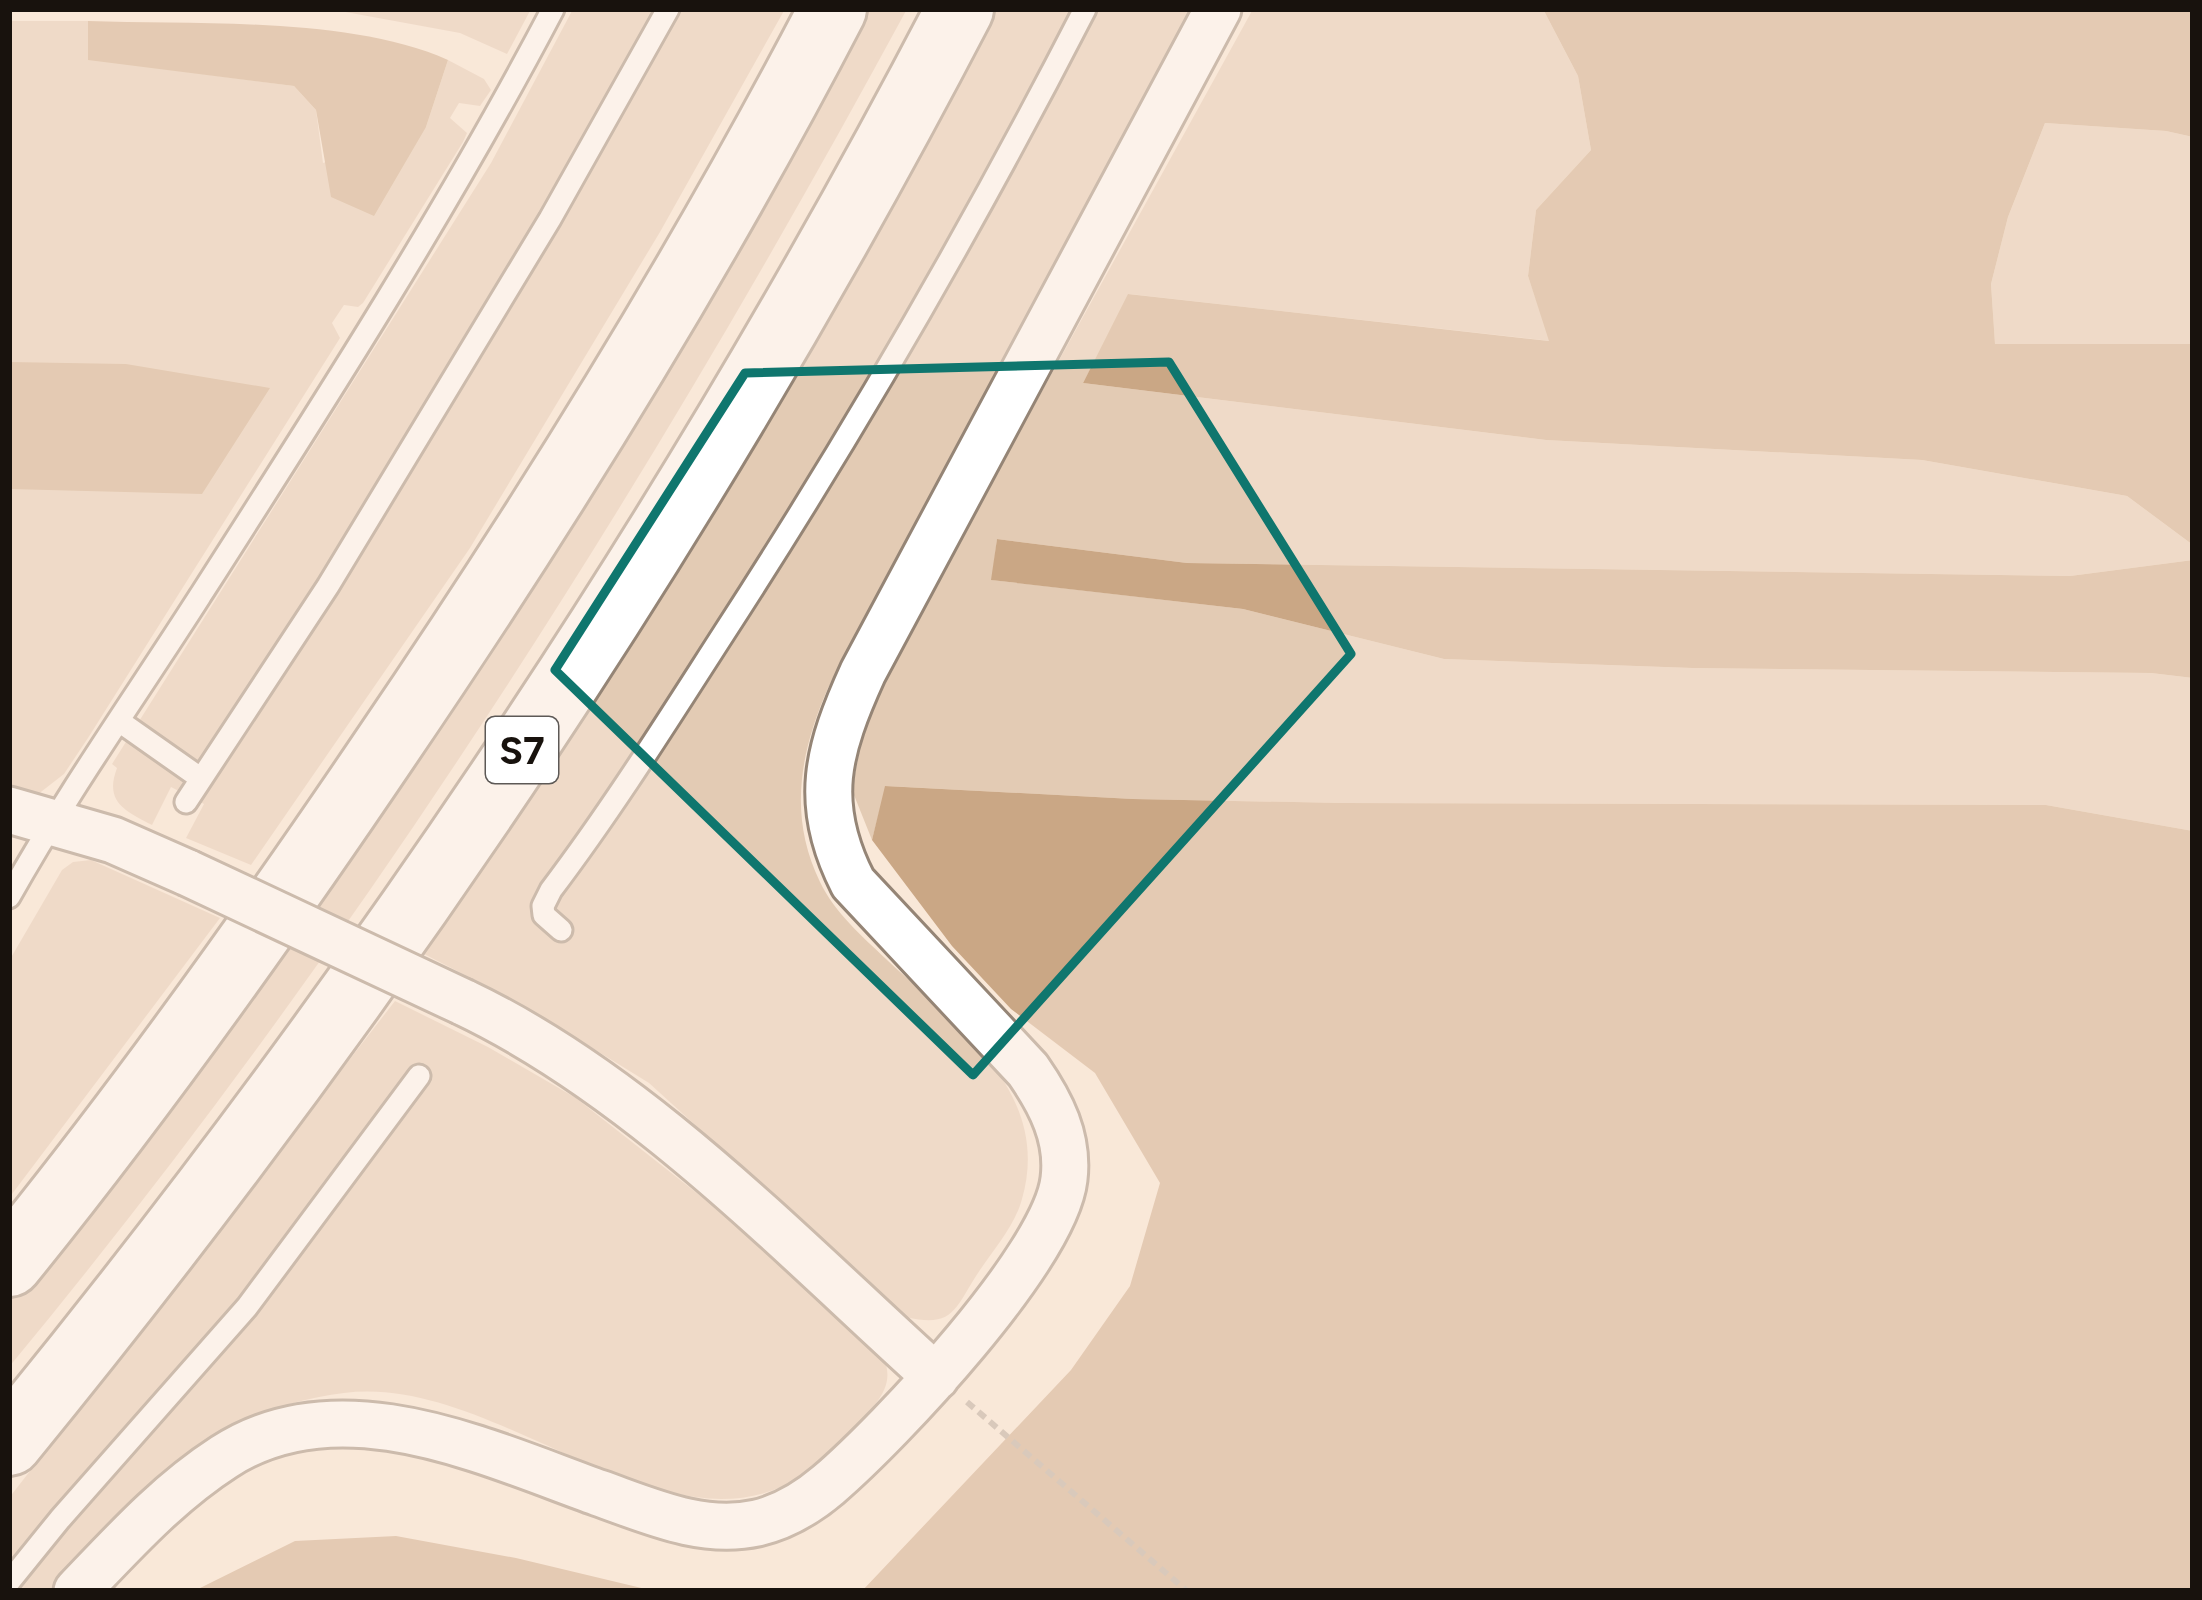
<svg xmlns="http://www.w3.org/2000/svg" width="2202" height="1600" viewBox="0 0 2202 1600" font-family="Figtree,sans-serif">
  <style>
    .green { fill: #e3cbb4 }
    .forest { fill: #caa785 }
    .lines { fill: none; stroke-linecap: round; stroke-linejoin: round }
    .service-casing { stroke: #958576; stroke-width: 27 }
    .minor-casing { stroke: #958576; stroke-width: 51 }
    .motorway-casing { stroke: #958576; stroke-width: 72 }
    .path { stroke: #b2a598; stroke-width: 6; stroke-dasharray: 9 6; stroke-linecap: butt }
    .service { stroke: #fff; stroke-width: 21 }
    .minor { stroke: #fff; stroke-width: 45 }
    .motorway { stroke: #fff; stroke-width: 66 }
    .minor-bridge-casing { stroke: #958576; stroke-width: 51; stroke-linecap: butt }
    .minor-bridge { stroke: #fff; stroke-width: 45 }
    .marked { fill: none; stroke: #0f766e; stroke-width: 9; stroke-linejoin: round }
    .labels { text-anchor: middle; stroke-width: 9; stroke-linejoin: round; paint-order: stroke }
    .shield { fill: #fff; stroke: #5d5956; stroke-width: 3 }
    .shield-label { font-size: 39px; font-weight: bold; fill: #18120d }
  </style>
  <rect width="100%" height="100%" fill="#f9e8d8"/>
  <path class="green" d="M 329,9 L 531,9 L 507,54 L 460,33 Z
    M 573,9 L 785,9 L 660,232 L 470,548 L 251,865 L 186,838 L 204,804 L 171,787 L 152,825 C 125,811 104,802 117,768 L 112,764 L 491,163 Z
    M 861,9 L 907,9 C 648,487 356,948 9,1367 L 9,1300 L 116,1165 Z
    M 996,9 L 1200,9 L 828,688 C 800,752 788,816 820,882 C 835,913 862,936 886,959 C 954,1023 1053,1092 1022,1199 C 1015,1225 995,1248 980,1270 C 955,1307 955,1329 906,1317 L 649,1083 L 516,1001 L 424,954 L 656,602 L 896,195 Z
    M 1253,9 L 1543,9 L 1578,76 L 1591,150 L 1536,210 L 1528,276 L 1550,341 L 1129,294 L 1083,383 L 1546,440 L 1922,460 L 2127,496 L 2193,545 L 2193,560 L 2070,576 L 1187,563 L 997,539 L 992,580 L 1243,609 L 1444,659 L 1692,668 L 2151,673 L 2193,678 L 2193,831 L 2046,805 L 1342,803 L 1133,799 L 886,786 L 872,840 L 852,790 L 865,722 L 935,585 Z
    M 9,21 L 88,21 L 88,59 L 294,86 L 316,110 L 323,163 L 426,127 L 448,60 L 484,79 L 491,90 L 480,106 L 459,103 L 450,118 L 467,133 L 463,142 L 363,303 L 358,307 L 344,305 L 332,323 L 340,338 L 88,738 L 64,774 L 37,795 L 9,793 Z
    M 2045,123 L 2166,131 L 2193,137 L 2193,344 L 1995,345 L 1991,284 L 2008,217 Z
    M 91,860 L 220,918 L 9,1198 L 9,961 L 62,870 L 73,862 Z
    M 395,1001 L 488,1047 L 576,1098 L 712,1205 L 879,1350 C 900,1382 878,1403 855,1426 C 838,1442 822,1464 802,1476 C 664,1563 497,1373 344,1393 C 201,1412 142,1491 51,1591 L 9,1591 L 9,1498 Z"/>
  <path class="forest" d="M 1543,9 L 2193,9 L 2193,137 L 2166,131 L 2045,123 L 2008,217 L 1991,284 L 1995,344 L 2193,344 L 2193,545 L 2127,496 L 1922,460 L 1546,440 L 1083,383 L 1128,294 L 1549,341 L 1528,276 L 1536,210 L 1591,150 L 1578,76 Z
    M 88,21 C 196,25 349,16 448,60 L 426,127 L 374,216 L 331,197 L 316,110 L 294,86 L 88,60 Z
    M 9,362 L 126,364 L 270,388 L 202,494 L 9,489 Z
    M 997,539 L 1187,563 L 2070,576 L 2193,560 L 2193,678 L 2151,673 L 1692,668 L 1444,659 L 1243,609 L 991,580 Z
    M 885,786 L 1133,799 L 1342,803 L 2046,805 L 2193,831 L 2193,1591 L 862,1591 L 1071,1370 L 1130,1286 L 1160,1183 L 1095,1073 L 1011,1009 L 952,946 L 872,840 Z
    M 396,1536 L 516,1558 L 654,1591 L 194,1591 L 295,1541 Z"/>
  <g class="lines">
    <defs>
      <path id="service" d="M 119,721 L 200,778
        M 186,802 L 328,586 L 550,219 L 668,9
        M 9,897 C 67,793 136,696 200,596 C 323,404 447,211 553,9
        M 561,930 L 544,915 L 543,906 L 551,890 C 613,808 668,720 724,633 C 855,431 975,223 1085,9
        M 9,1582 L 60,1519 L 247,1307 L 419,1076"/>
      <path id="minor" d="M 9,810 L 113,840 L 188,873
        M 463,1002 C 640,1086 791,1246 936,1377
        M 77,1591 C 123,1543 168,1493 224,1457 C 339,1382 485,1452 599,1493 C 650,1511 702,1535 757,1523 C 783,1517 808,1502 828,1485 C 890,1432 1055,1257 1064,1179 C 1069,1138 1051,1103 1028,1070 L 853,883 C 812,803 828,749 863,672 L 1218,9"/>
      <path id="motorway" d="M 9,1263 C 143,1098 266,925 385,749 C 547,511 700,265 833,9
        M 9,1442 C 373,997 695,518 960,9"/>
    </defs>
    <use href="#service" class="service-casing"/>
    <use href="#minor" class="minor-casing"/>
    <use href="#motorway" class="motorway-casing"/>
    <path class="path" d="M 967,1402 L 1187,1591"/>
    <use href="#service" class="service"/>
    <use href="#minor" class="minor"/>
    <use href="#motorway" class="motorway"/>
    <defs>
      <path id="minor-bridge" d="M 188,873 L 463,1002"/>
    </defs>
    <use href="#minor-bridge" class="minor-bridge-casing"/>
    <use href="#minor-bridge" class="minor-bridge"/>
  </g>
  <path d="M0 0H2202V1600H0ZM 1169,362 L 1351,654 L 973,1075 L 555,670 L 745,373 Z" fill="#f9e8d8" fill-opacity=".55" fill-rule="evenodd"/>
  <path class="marked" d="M 1169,362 L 1351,654 L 973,1075 L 555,670 L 745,373 Z"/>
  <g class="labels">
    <rect class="shield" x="486" y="717" width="72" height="66" rx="9"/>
    <g class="shield-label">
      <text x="522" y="764">S7</text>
    </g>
  </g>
  <rect width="2202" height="1600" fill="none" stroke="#18120d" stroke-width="24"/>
</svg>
